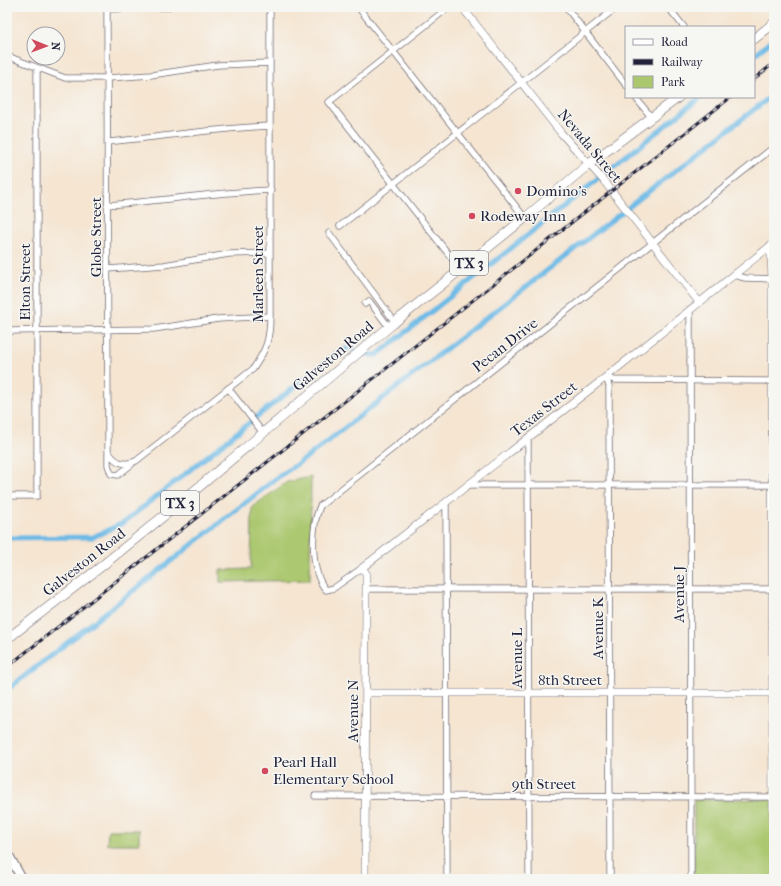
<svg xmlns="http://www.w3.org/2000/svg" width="781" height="886" viewBox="0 0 781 886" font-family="'IM FELL French Canon',serif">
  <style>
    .green { fill: #acc86f; stroke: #677555 }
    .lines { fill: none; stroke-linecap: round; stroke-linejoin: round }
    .canal { stroke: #6cbae6; stroke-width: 5 }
    .minor-casing { stroke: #6c6670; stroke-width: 7 }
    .tertiary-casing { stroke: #6c6670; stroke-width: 8 }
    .secondary-casing { stroke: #6c6670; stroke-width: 10 }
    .primary-casing { stroke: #6c6670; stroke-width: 10 }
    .minor { stroke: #fff; stroke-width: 5.5 }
    .tertiary { stroke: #fff; stroke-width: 7 }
    .secondary { stroke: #fff; stroke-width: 8 }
    .primary { stroke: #fff; stroke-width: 9 }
    .rail-casing { stroke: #22223b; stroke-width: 3 }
    .rail { stroke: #f6f6f2; stroke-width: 1.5; stroke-dasharray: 4.5; stroke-linecap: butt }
    .poi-dot { fill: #d1495b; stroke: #f6f6f2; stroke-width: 1.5 }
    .labels { text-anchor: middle; stroke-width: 3; stroke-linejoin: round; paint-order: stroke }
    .shield { fill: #f6f6f2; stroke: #626272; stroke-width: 1 }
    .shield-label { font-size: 14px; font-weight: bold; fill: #22223b }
    .street-label { font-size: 15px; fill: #22223b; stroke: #f6f6f2 }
    .poi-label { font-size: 15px; fill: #22223b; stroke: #f6f6f2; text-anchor: start }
  </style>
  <rect width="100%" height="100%" fill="#f6f6f2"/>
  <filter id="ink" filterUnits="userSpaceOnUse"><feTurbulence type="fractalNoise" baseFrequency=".025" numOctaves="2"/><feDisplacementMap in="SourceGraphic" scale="8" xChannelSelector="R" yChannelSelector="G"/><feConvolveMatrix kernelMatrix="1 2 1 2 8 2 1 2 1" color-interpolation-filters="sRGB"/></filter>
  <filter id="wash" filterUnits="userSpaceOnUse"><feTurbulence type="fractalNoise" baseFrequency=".012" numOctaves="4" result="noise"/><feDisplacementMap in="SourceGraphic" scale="16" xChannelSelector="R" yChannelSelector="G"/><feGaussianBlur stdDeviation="0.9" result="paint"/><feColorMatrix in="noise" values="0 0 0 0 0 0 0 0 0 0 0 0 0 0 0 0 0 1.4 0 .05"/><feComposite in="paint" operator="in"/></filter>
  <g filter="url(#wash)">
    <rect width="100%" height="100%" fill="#f5e5d1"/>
    <path class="green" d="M 311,477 L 310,580 L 220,582 L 220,570 L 251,569 L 252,507 L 287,482 Z
      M 774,799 L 774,879 L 694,879 L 694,800 Z
      M 108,830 L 139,830 L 139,844 L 107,844 Z"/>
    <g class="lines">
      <path class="canal" d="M 754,55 L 774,39
        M 7,538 L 93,537 L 123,523 L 341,350 C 354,346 364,356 377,355 L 701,97
        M 7,690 L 278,477 L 306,458 L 774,94"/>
    </g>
  </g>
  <g filter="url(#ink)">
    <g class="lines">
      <defs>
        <path id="minor" d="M 107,7 L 108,451 C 115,463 124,466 136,461 L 253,369 C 266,350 270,340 270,316 L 270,7
          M 358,7 L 525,218
          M 449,7 L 329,102 L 461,270
          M 566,7 L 626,85
          M 668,7 L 684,27
          M 772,7 L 774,10
          M 107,9 L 168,7
          M 7,56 L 65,78 L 108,78 L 151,75 L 218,65 L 270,63
          M 635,97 L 652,118
          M 107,142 C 162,137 216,128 270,126
          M 107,205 C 162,201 216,192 271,190
          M 340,226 L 617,7
          M 329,233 L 395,322
          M 108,269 L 164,265 L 229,254 L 270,253
          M 734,275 L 745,278 L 774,279
          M 365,304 L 369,301 L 389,327
          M 690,309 L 691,879
          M 7,331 L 154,329 L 218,319 L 270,316
          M 606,377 L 609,386 L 610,879
          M 606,377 L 614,380 L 774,381
          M 228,388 L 263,433
          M 528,437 L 529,879
          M 108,453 L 108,465 L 111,474 L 118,475 L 132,464
          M 468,485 L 774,485
          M 7,496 L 37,496 L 37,68
          M 446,502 L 447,879
          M 362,568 L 334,588 L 326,590 C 310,572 311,527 320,506 L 774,147
          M 366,589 L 774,589
          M 315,796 L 773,797"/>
        <path id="tertiary" d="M 462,7 L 561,133 L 604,181 L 699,302
          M 768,248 L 771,255 L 772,279 L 773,879
          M 366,693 L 774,693
          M 365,879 L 366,589 L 366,573 L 362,568 L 606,377 L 774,243"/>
        <path id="secondary" d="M 7,852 L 22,879"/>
        <path id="primary" d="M 754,39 L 774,23
          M 7,639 L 98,569 L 181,502 L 395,322 L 525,218 L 589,164 L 679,97"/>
      </defs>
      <use href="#minor" class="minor-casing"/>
      <use href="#tertiary" class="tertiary-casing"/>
      <use href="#secondary" class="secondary-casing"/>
      <use href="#primary" class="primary-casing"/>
      <use href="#minor" class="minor"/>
      <use href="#tertiary" class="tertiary"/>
      <use href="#secondary" class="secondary"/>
      <use href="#primary" class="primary"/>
      <defs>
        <path id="rail" d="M 754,79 L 774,63
          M 7,667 L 731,97"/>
      </defs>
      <use href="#rail" class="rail-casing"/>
      <use href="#rail" class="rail"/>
    </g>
  </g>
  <g class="poi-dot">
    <circle cx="518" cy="191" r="4"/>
    <circle cx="472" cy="216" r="4"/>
    <circle cx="265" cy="771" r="4"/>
  </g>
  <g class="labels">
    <g class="shield">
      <rect x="450" y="251" width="38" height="24" rx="3"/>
      <rect x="161" y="491" width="38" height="24" rx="3"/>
    </g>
    <g class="shield-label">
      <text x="469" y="268">TX 3</text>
      <text x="180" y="508">TX 3</text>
    </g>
    <g class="street-label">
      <text transform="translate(590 146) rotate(50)" y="5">Nevada Street</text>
      <text transform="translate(96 237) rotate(-90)" y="5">Globe Street</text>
      <text transform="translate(258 274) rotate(-90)" y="5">Marleen Street</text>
      <text transform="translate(25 282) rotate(-90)" y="5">Elton Street</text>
      <text transform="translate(505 345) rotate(-38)" y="5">Pecan Drive</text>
      <text transform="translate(333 356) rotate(-40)" y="5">Galveston Road</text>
      <text transform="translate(544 409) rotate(-38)" y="5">Texas Street</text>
      <text transform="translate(84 562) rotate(-38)" y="5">Galveston Road</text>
      <text transform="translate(679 594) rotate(-90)" y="5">Avenue J</text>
      <text transform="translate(598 628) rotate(-90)" y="5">Avenue K</text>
      <text transform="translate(517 658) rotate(-90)" y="5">Avenue L</text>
      <text x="570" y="685">8th Street</text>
      <text transform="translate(353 711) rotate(-90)" y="5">Avenue N</text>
      <text x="544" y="789">9th Street</text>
    </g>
    <g class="poi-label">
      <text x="526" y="196">Domino's</text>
      <text x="480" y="221">Rodeway Inn</text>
      <text x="273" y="767">Pearl Hall<tspan x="273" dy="17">Elementary School</tspan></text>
    </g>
  </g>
  <rect width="781" height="886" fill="none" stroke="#f6f6f2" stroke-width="24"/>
  <rect x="625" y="26" width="130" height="72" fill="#f6f6f2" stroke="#a1a1a9"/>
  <rect x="633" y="39" width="20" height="6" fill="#ffffff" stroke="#a1a1a9"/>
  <text x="661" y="46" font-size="12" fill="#22223b">Road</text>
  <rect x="633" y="59" width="20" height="6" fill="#22223b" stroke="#a1a1a9"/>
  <text x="661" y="66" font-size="12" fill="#22223b">Railway</text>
  <rect x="633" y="76" width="20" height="12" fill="#acc86f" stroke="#a1a1a9"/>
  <text x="661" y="86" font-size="12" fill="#22223b">Park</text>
  <g transform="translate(46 46) rotate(91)"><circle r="19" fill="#f6f6f2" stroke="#a1a1a9"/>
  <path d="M0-3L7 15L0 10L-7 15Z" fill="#d1495b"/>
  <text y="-6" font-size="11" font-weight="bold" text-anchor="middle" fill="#22223b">N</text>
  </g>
</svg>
